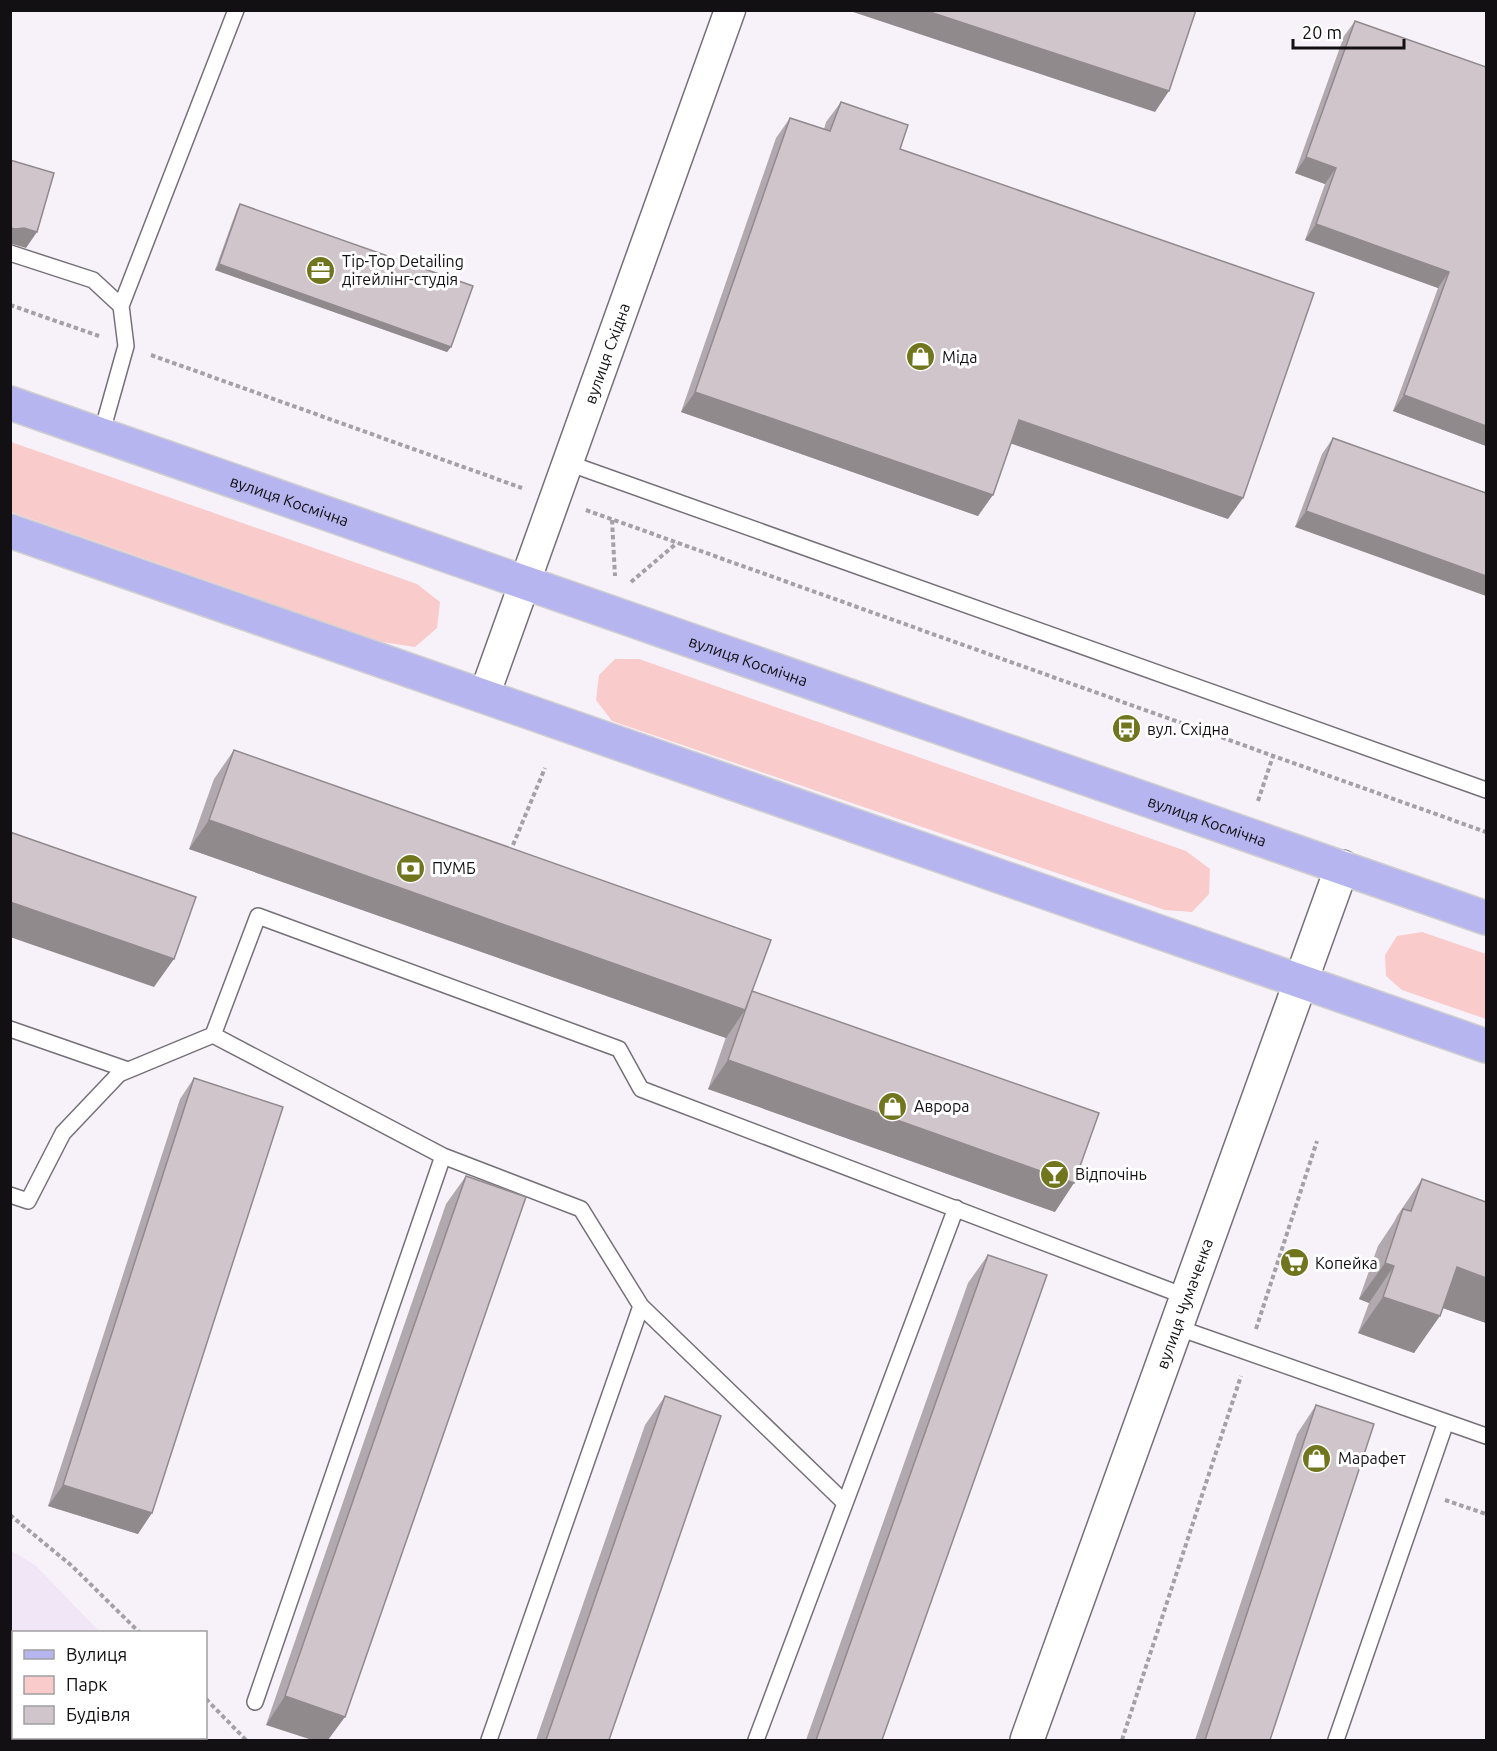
<svg xmlns="http://www.w3.org/2000/svg" width="1497" height="1751" viewBox="0 0 1497 1751" font-family="Ubuntu,sans-serif">
  <style>
    .built { fill: #f1e6f6 }
    .green { fill: #f9cbcb }
    .lines { fill: none; stroke-linecap: round; stroke-linejoin: round }
    .service-casing { stroke: #757078; stroke-width: 18 }
    .minor-casing { stroke: #757078; stroke-width: 33 }
    .tertiary-casing { stroke: #757078; stroke-width: 36 }
    .primary-casing { stroke: #d0cfd0; stroke-width: 36 }
    .path { stroke: #a4a0a7; stroke-width: 4; stroke-dasharray: 4.5 3; stroke-linecap: butt }
    .service { stroke: #fff; stroke-width: 15 }
    .minor { stroke: #fff; stroke-width: 30 }
    .tertiary { stroke: #fff; stroke-width: 33 }
    .primary { stroke: #b6b5ef; stroke-width: 33 }
    .wall { fill: #b2a9ae }
    .shaded-wall { fill: #918a8d }
    .building { fill: #cfc5ca; stroke: #918a8d; stroke-width: 1.5 }
    .labels { text-anchor: middle; stroke-width: 6; stroke-linejoin: round; paint-order: stroke }
    .poi-label { font-size: 16px; fill: #121013; stroke: #fff; text-anchor: start }
    .street-label { font-size: 16px; fill: #121013; stroke: #fff }
  </style>
  <rect width="100%" height="100%" fill="#f7f1fa"/>
  <path class="built" d="M 10,1550 L 35,1565 L 100,1632 L 14,1632 L 14,1738 L 202,1738 L 204,1740 L 11,1740 Z"/>
  <path class="green" d="M 11,442 L 417,584 L 440,602 L 437,628 L 415,647 L 382,642 L 11,512 Z
    M 615,659 L 639,659 L 1186,851 L 1210,869 L 1209,894 L 1192,912 L 1165,910 L 612,721 L 596,700 L 599,675 Z
    M 1422,932 L 1486,954 L 1486,1019 L 1402,990 L 1386,976 L 1385,955 L 1397,936 Z"/>
  <g class="lines">
    <defs>
      <path id="service" d="M 10,253 L 93,280 L 121,306 L 122,313
        M 101,435 L 126,346 L 121,306 L 236,10
        M 568,463 L 1486,790
        M 10,1029 L 128,1070
        M 213,1035 L 443,1156
        M 10,1195 L 28,1201 L 63,1133 L 119,1074 L 213,1035 L 258,916 L 619,1049 L 641,1089 L 1187,1297
        M 1176,1327 L 1486,1436
        M 255,1702 L 443,1156 L 581,1209 L 641,1306
        M 489,1740 L 641,1306 L 845,1503
        M 756,1740 L 956,1208
        M 1336,1740 L 1446,1422"/>
      <g id="minor">
        <path id="s1" d="M 484,696 L 730,10"/>
      </g>
      <g id="tertiary">
        <path id="s2" d="M 1027,1740 L 1342,867"/>
      </g>
      <g id="primary">
        <path id="s3" d="M 10,403 L 1486,918"/>
        <path d="M 10,531 L 1486,1046"/>
      </g>
    </defs>
    <use href="#service" class="service-casing"/>
    <use href="#minor" class="minor-casing"/>
    <use href="#tertiary" class="tertiary-casing"/>
    <use href="#primary" class="primary-casing"/>
    <path class="path" d="M 10,305 L 99,336
      M 151,355 L 522,488
      M 586,510 L 1486,832
      M 612,520 L 615,576
      M 631,582 L 677,543
      M 1258,801 L 1273,756
      M 513,845 L 545,768
      M 1256,1329 L 1317,1141
      M 1445,1500 L 1486,1514
      M 10,1515 L 72,1566 L 139,1632
      M 206,1699 L 246,1740
      M 1122,1740 L 1241,1376"/>
    <use href="#service" class="service"/>
    <use href="#minor" class="minor"/>
    <use href="#tertiary" class="tertiary"/>
    <use href="#primary" class="primary"/>
  </g>
  <path class="wall" d="M 1355,21 L 1486,67 L 1486,446 L 1393,411 L 1438,288 L 1305,240 L 1325,184 L 1295,173 L 1344,36 Z
    M 841,102 L 900,149 L 1228,519 L 1011,443 L 978,516 L 681,412 L 776,138 L 790,118 L 824,129 L 826,122 Z
    M 240,204 L 451,347 L 447,352 L 215,270 L 237,209 Z
    M 1333,438 L 1486,493 L 1295,527 L 1322,454 Z
    M 234,750 L 752,992 L 1055,1212 L 708,1089 L 726,1037 L 726,1038 L 189,849 L 214,779 Z
    M 194,1078 L 138,1534 L 48,1506 L 180,1099 Z
    M 466,1176 L 345,1717 L 266,1725 L 446,1204 Z
    M 1422,1179 L 1486,1202 L 1486,1323 L 1443,1308 L 1414,1353 L 1358,1333 L 1369,1303 L 1359,1299 L 1378,1246 L 1394,1222 L 1397,1216 Z
    M 988,1255 L 882,1740 L 806,1740 L 968,1283 Z
    M 665,1396 L 609,1740 L 536,1740 L 645,1425 Z
    M 1316,1405 L 1270,1740 L 1195,1740 L 1297,1434 Z"/>
  <path class="shaded-wall" d="M 847,10 L 924,10 L 1169,91 L 1155,112 Z
    M 1306,157 L 1336,168 L 1325,184 L 1295,173 Z
    M 1316,224 L 1449,272 L 1438,288 L 1305,240 Z
    M 10,228 L 24,228 L 37,232 L 26,248 L 12,244 L 10,244 Z
    M 219,264 L 451,347 L 447,352 L 215,270 Z
    M 695,392 L 993,495 L 978,516 L 681,412 Z
    M 1404,395 L 1486,426 L 1486,446 L 1393,411 Z
    M 1019,420 L 1243,498 L 1228,519 L 1004,441 Z
    M 1306,511 L 1486,576 L 1486,596 L 1295,527 Z
    M 209,820 L 745,1010 L 726,1038 L 189,849 Z
    M 10,902 L 174,959 L 154,987 L 10,937 Z
    M 728,1060 L 1074,1183 L 1055,1212 L 708,1089 Z
    M 1385,1263 L 1394,1266 L 1369,1303 L 1359,1299 Z
    M 1457,1267 L 1486,1278 L 1486,1323 L 1431,1304 Z
    M 1383,1297 L 1440,1316 L 1414,1353 L 1358,1333 Z
    M 63,1485 L 152,1513 L 138,1534 L 48,1506 Z
    M 285,1696 L 345,1717 L 328,1740 L 312,1740 L 266,1725 Z"/>
  <path class="building" d="M 924,10 L 1196,10 L 1169,91 Z
    M 1355,21 L 1486,67 L 1486,426 L 1404,395 L 1449,272 L 1316,224 L 1336,168 L 1306,157 Z
    M 841,102 L 908,125 L 900,149 L 1314,293 L 1243,498 L 1019,420 L 993,495 L 695,392 L 790,118 L 830,131 Z
    M 10,160 L 54,173 L 37,232 L 24,228 L 16,229 L 10,228 Z
    M 240,204 L 473,286 L 451,347 L 219,264 Z
    M 1333,438 L 1486,493 L 1486,576 L 1306,511 Z
    M 234,750 L 771,940 L 745,1010 L 209,820 Z
    M 10,832 L 196,897 L 174,959 L 10,902 Z
    M 752,991 L 1099,1113 L 1074,1183 L 728,1060 Z
    M 194,1078 L 283,1107 L 152,1513 L 63,1485 Z
    M 466,1176 L 526,1197 L 345,1717 L 285,1696 Z
    M 1422,1179 L 1486,1202 L 1486,1278 L 1457,1267 L 1440,1316 L 1383,1297 L 1394,1266 L 1385,1263 L 1403,1209 L 1411,1211 Z
    M 988,1255 L 1047,1275 L 882,1740 L 816,1740 Z
    M 665,1396 L 721,1416 L 609,1740 L 546,1740 Z
    M 1316,1405 L 1374,1424 L 1270,1740 L 1205,1740 Z"/>
  <defs>
    <symbol id="office-disc" viewBox="-11 -11 22 22"><circle r="9.5" fill="#71761e" stroke="#fff"/><path d="M-6-3h4V-5.5h4V-3h4V5H-6ZM-1-4.5V-3h2v-1.5ZM-6 0V1H6V0Z" fill="#fff"/></symbol>
    <symbol id="shop-disc" viewBox="-11 -11 22 22"><circle r="9.5" fill="#71761e" stroke="#fff"/><path d="M-5-2.5h2.3a2.7 3.5 0 0 1 5.4 0H5L5.5 6h-11ZM-1.5-2.5h3a1.5 2.3 0 0 0-3 0Z" fill="#fff"/></symbol>
    <symbol id="bus-disc" viewBox="-11 -11 22 22"><circle r="9.5" fill="#71761e" stroke="#fff"/><path d="M-5-6H5V4H4V6H2V4H-2V6H-4V4H-5ZM-3.5-4V0h7V-4ZM-3.5 1.2v1.5H-2V1.2ZM2 1.2v1.5H3.5V1.2Z" fill="#fff"/></symbol>
    <symbol id="bank-disc" viewBox="-11 -11 22 22"><circle r="9.5" fill="#71761e" stroke="#fff"/><path d="M-6-4H6V4H-6ZM0-2.3a2.3 2.3 0 1 0 0 4.6a2.3 2.3 0 1 0 0-4.6Z" fill="#fff"/></symbol>
    <symbol id="bar-disc" viewBox="-11 -11 22 22"><circle r="9.5" fill="#71761e" stroke="#fff"/><path d="M-6-5H6L.8 .8V4.5H3.5V6h-7V4.5H-.8V.8Z" fill="#fff"/></symbol>
    <symbol id="supermarket-disc" viewBox="-11 -11 22 22"><circle r="9.5" fill="#71761e" stroke="#fff"/><path d="M-6-5.5h2.5l.6 2H6L4.5 2H-2.5L-4.4-4H-6ZM-1.5 3.2a1.3 1.3 0 1 0 .1 0ZM3 3.2a1.3 1.3 0 1 0 .1 0Z" fill="#fff"/></symbol>
  </defs>
  <g fill-rule="evenodd">
    <use href="#office-disc" x="304" y="254" width="33" height="33"/>
    <use href="#shop-disc" x="904" y="340" width="33" height="33"/>
    <use href="#bus-disc" x="1110" y="712" width="33" height="33"/>
    <use href="#bank-disc" x="394" y="852" width="33" height="33"/>
    <use href="#shop-disc" x="876" y="1090" width="33" height="33"/>
    <use href="#bar-disc" x="1038" y="1158" width="33" height="33"/>
    <use href="#supermarket-disc" x="1278" y="1246" width="33" height="33"/>
    <use href="#shop-disc" x="1300" y="1442" width="33" height="33"/>
  </g>
  <g class="labels">
    <g class="poi-label">
      <text x="342" y="267">Tip-Top Detailing<tspan x="342" dy="18">дітейлiнг-студiя</tspan></text>
      <text x="942" y="363">Міда</text>
      <text x="1147" y="735">вул. Східна</text>
      <text x="432" y="874">ПУМБ</text>
      <text x="914" y="1112">Аврора</text>
      <text x="1075" y="1180">Відпочінь</text>
      <text x="1315" y="1269">Копейка</text>
      <text x="1338" y="1464">Марафет</text>
    </g>
    <g class="street-label">
      <text dy="6" stroke="none"><textPath href="#s1" startOffset="364">вулиця Східна</textPath></text>
      <text dy="6" stroke="none"><textPath href="#s3" startOffset="296">вулиця Космічна</textPath></text>
      <text dy="6" stroke="none"><textPath href="#s3" startOffset="782">вулиця Космічна</textPath></text>
      <text dy="6" stroke="none"><textPath href="#s3" startOffset="1268">вулиця Космічна</textPath></text>
      <text dy="6" stroke="none"><textPath href="#s2" startOffset="464">вулиця Чумаченка</textPath></text>
    </g>
  </g>
  <rect width="1497" height="1751" fill="none" stroke="#121013" stroke-width="24"/>
  <rect x="12" y="1631" width="195" height="108" fill="#ffffff" stroke="#a09fa1" stroke-width="1.5"/>
  <rect x="24" y="1650" width="30" height="9" fill="#b6b5ef" stroke="#a09fa1" stroke-width="1.5"/>
  <text x="66" y="1661" font-size="18" fill="#121013">Вулиця</text>
  <rect x="24" y="1676" width="30" height="18" fill="#f9cbcb" stroke="#a09fa1" stroke-width="1.5"/>
  <text x="66" y="1691" font-size="18" fill="#121013">Парк</text>
  <rect x="24" y="1706" width="30" height="18" fill="#cfc5ca" stroke="#a09fa1" stroke-width="1.5"/>
  <text x="66" y="1721" font-size="18" fill="#121013">Будівля</text>
  <path d="M1293 39v9h111v-9" fill="none" stroke="#121013" stroke-width="3"/>
  <text x="1302" y="39" font-size="18" fill="#121013" stroke="#ffffff" stroke-width="4.5" paint-order="stroke">20 m</text>
</svg>
